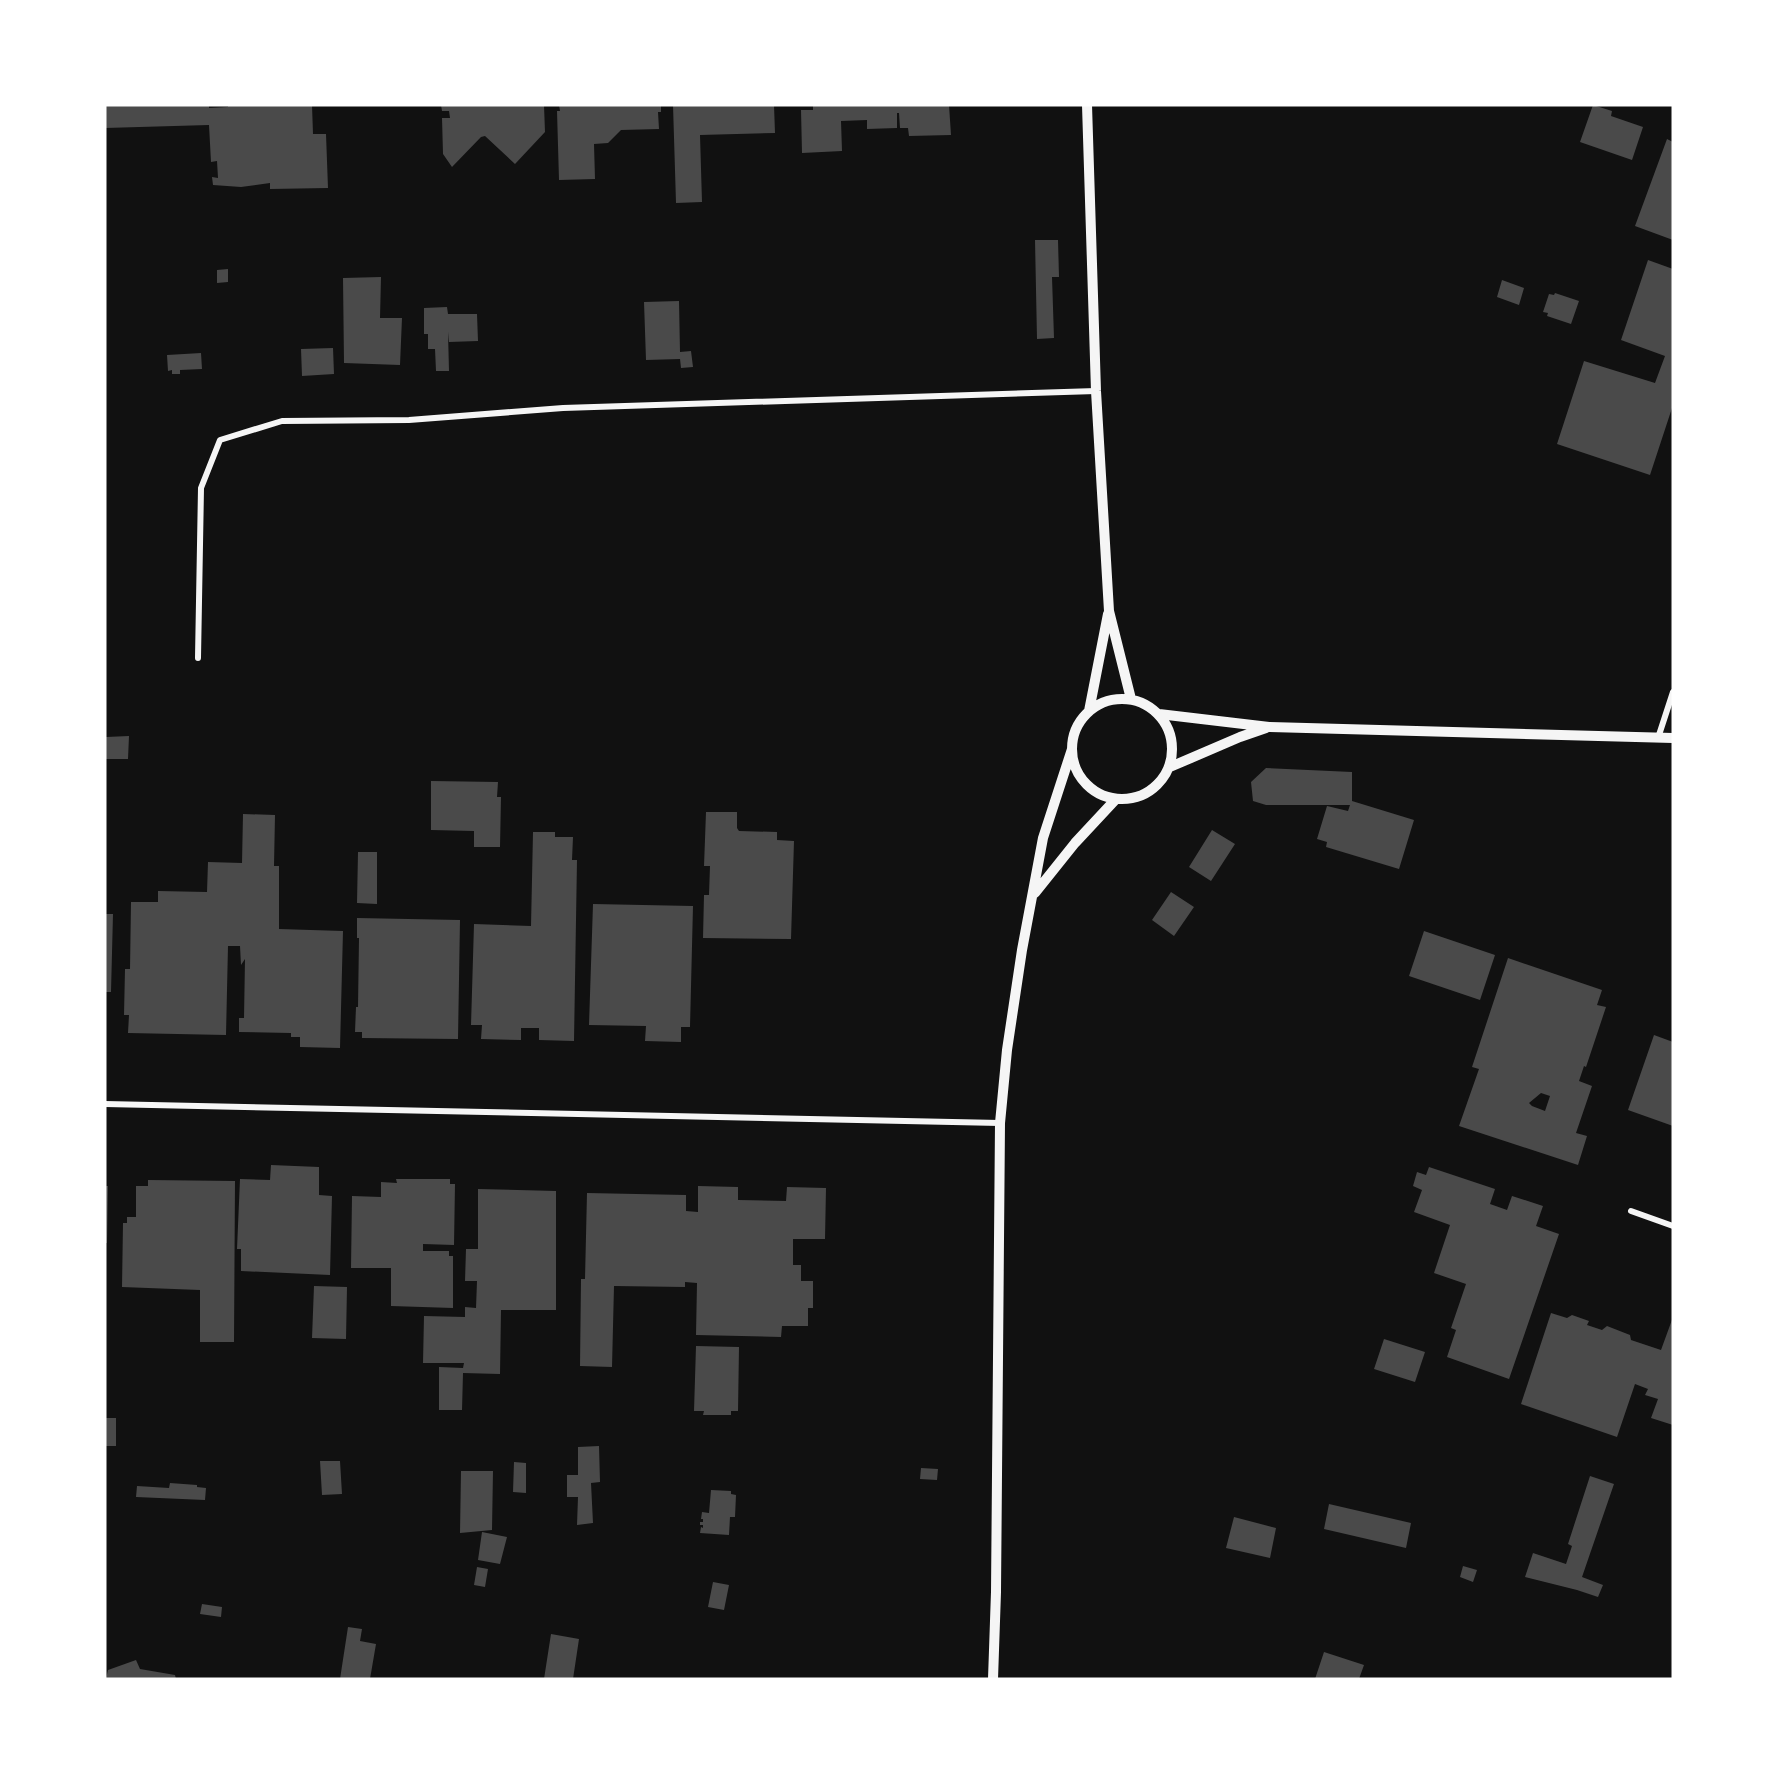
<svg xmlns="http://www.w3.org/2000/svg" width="1778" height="1784" viewBox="0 0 1778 1784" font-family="Commissioner,sans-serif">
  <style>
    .building { fill: #4a4a4a; fill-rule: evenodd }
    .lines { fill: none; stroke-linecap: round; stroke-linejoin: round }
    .minor { stroke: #f5f5f5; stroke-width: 6 }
    .tertiary { stroke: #f5f5f5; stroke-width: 10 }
  </style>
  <rect width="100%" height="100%" fill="#111"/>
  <path class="building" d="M 105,105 L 209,105 L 209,108 L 228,107 L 228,105 L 312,105 L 313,134 L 326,134 L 328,188 L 270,189 L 270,183 L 241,187 L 213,185 L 212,177 L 218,178 L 217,161 L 211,162 L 209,125 L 105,128 Z
    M 441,105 L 544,105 L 545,132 L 515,164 L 485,136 L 481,137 L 452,167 L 443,154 L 442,118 L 450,118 L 449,111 L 442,111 Z
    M 559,105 L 661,105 L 661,112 L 658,112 L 659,129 L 621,130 L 608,143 L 594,144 L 595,179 L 559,180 L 557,111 L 560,111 Z
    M 673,105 L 774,105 L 775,133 L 700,135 L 702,202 L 676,203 Z
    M 813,105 L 949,105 L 951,135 L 909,136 L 908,128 L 900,128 L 899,113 L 897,113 L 897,128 L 867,129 L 867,120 L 841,121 L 842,151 L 802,153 L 801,110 L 813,110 Z
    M 1593,105 L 1612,111 L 1611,116 L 1643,127 L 1632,160 L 1580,142 Z
    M 1667,139 L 1673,142 L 1673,240 L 1635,226 Z
    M 1035,240 L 1058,240 L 1059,277 L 1052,277 L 1054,338 L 1037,339 Z
    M 1648,260 L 1673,269 L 1673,405 L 1650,475 L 1557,444 L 1584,361 L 1655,383 L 1665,356 L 1621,340 Z
    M 228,269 L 228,282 L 217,283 L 217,270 Z
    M 381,277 L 380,318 L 402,318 L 400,365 L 344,363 L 343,278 Z
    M 1502,280 L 1524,288 L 1519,305 L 1497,297 Z
    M 1555,293 L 1579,301 L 1571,324 L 1547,316 L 1548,313 L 1543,312 L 1549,294 L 1554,295 Z
    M 679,301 L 680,352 L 691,351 L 693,367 L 681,368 L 680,359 L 646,360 L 644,302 Z
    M 447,307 L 448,314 L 477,314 L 478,341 L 449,342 L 448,332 L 449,371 L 436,371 L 435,349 L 428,349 L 428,334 L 424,334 L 424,308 Z
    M 333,348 L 334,374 L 302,376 L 301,349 Z
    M 201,353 L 202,369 L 180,370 L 180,374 L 172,374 L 172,370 L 168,371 L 167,355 Z
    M 129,736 L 128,759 L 106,759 L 106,737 Z
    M 1266,768 L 1352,772 L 1352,801 L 1414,820 L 1399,869 L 1326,847 L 1327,842 L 1317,839 L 1327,806 L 1348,811 L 1350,805 L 1266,805 L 1253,801 L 1251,782 Z
    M 431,781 L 498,782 L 497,797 L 501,797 L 500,847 L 474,847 L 474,831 L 431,830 Z
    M 706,812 L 737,812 L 737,828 L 739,831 L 777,832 L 777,840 L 794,841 L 791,939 L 703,938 L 704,895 L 709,895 L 710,866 L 704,866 Z
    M 243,814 L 275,815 L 274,866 L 279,866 L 279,929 L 343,931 L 340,1048 L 300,1047 L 300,1037 L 291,1037 L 291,1033 L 239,1032 L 239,1018 L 244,1018 L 245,959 L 241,965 L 240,946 L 228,946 L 226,1035 L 128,1033 L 129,1015 L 124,1015 L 125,969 L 130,969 L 131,902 L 158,902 L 158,891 L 207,892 L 208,862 L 242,863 Z
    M 1212,830 L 1235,844 L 1211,881 L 1189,867 Z
    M 533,832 L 555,832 L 555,837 L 573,837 L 572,860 L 577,860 L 574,1041 L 539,1040 L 539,1028 L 521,1028 L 521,1040 L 481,1039 L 482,1025 L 471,1025 L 474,924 L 531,926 Z
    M 358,852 L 377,852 L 377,904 L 357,903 Z
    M 1171,892 L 1194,907 L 1174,936 L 1152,920 Z
    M 593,904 L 693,906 L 690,1027 L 681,1027 L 681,1042 L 645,1041 L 646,1026 L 589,1025 Z
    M 105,914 L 113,914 L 111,992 L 105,992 Z
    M 357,918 L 460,920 L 458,1039 L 362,1038 L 362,1032 L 355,1032 L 356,1007 L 358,1007 L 359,938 L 357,938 Z
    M 1424,931 L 1495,955 L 1480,1000 L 1409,976 Z
    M 1508,958 L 1602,990 L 1597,1005 L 1606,1007 L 1586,1067 L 1584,1066 L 1579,1081 L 1592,1086 L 1576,1133 L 1587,1136 L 1578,1165 L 1459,1126 L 1479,1069 L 1472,1067 ZM 1541,1093 L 1550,1096 L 1545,1111 L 1532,1106 L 1529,1103 Z
    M 1654,1035 L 1673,1042 L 1673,1126 L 1628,1110 Z
    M 271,1165 L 319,1167 L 319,1195 L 332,1196 L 330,1275 L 241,1271 L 241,1249 L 237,1249 L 240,1179 L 270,1180 Z
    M 1429,1167 L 1495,1189 L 1490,1204 L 1507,1210 L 1512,1196 L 1543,1206 L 1536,1226 L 1559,1234 L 1509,1379 L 1447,1357 L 1456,1330 L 1451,1328 L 1466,1284 L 1434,1273 L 1450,1225 L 1414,1212 L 1422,1190 L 1413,1186 L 1417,1172 L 1426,1175 Z
    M 396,1179 L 450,1179 L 450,1184 L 455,1184 L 454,1245 L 423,1244 L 423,1251 L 449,1251 L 449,1256 L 453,1256 L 453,1308 L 391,1306 L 391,1268 L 351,1268 L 352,1196 L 381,1197 L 381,1182 L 397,1183 Z
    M 148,1180 L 235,1181 L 234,1342 L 200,1342 L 200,1290 L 122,1287 L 123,1223 L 127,1223 L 127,1217 L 136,1217 L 136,1186 L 148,1186 Z
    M 105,1186 L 108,1186 L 107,1243 L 105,1243 Z
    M 698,1186 L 738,1187 L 738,1200 L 786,1201 L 787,1187 L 826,1188 L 825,1239 L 793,1239 L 793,1265 L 801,1265 L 801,1281 L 813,1281 L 813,1308 L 808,1308 L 808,1326 L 782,1326 L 781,1337 L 696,1335 L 697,1283 L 685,1282 L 685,1287 L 614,1286 L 612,1367 L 580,1366 L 581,1279 L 585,1279 L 587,1193 L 686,1195 L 686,1211 L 698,1212 Z
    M 478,1189 L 556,1191 L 556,1310 L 501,1310 L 500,1374 L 463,1373 L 462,1410 L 439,1410 L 439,1367 L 463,1368 L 464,1363 L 423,1363 L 424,1316 L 465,1317 L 465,1307 L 476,1308 L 477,1281 L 465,1281 L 466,1249 L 478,1249 Z
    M 314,1286 L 347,1287 L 346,1339 L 312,1338 Z
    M 1551,1313 L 1567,1318 L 1572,1315 L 1589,1321 L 1587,1325 L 1602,1330 L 1607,1326 L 1630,1335 L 1631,1340 L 1661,1350 L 1673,1317 L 1673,1425 L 1651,1418 L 1658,1399 L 1645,1395 L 1648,1389 L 1635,1384 L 1617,1437 L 1521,1404 Z
    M 1384,1339 L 1425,1352 L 1415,1382 L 1374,1369 Z
    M 696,1346 L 739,1347 L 738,1411 L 731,1411 L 731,1415 L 703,1415 L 704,1411 L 694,1411 Z
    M 105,1418 L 116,1418 L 116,1446 L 105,1446 Z
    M 599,1446 L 600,1482 L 591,1483 L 593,1523 L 577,1525 L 578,1497 L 567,1497 L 567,1475 L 578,1475 L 578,1447 Z
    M 320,1461 L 340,1461 L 342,1494 L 322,1495 Z
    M 514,1462 L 526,1463 L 526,1493 L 513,1492 Z
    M 921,1468 L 938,1469 L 937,1480 L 920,1479 Z
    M 461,1471 L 493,1471 L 492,1530 L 460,1533 Z
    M 1590,1476 L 1614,1484 L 1582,1577 L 1603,1585 L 1598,1597 L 1577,1590 L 1525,1577 L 1533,1553 L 1566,1564 L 1572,1546 L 1568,1544 Z
    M 170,1483 L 197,1485 L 197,1487 L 206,1488 L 205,1500 L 136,1497 L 137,1486 L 169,1488 Z
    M 711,1490 L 731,1491 L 731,1494 L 736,1495 L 735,1517 L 730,1517 L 729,1535 L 700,1533 L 701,1527 L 703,1528 L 703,1525 L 700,1525 L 700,1522 L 703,1522 L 703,1519 L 701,1519 L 702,1512 L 709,1513 Z
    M 1329,1504 L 1411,1523 L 1406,1548 L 1324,1529 Z
    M 1234,1517 L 1276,1528 L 1270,1558 L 1226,1548 Z
    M 482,1532 L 507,1537 L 500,1564 L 478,1560 Z
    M 1463,1566 L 1477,1570 L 1473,1582 L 1460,1577 Z
    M 477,1567 L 488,1569 L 485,1587 L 474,1585 Z
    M 713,1582 L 729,1585 L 724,1610 L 708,1607 Z
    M 202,1604 L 222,1607 L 221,1617 L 200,1614 Z
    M 348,1627 L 362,1629 L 360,1641 L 376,1644 L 370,1679 L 340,1679 Z
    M 551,1634 L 579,1639 L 573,1679 L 544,1679 Z
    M 1324,1652 L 1364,1665 L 1359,1679 L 1315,1679 Z
    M 136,1660 L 140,1669 L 175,1675 L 176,1679 L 106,1679 L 108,1670 Z"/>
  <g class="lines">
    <path class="minor" d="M 198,658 L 201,488 L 220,440 L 282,421 L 409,420 L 563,408 L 1096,391
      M 1658,738 L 1673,692
      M 105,1104 L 1000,1123
      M 1631,1211 L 1673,1226"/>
    <path class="tertiary" d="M 1087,105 L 1096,391 L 1109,611 L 1131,699
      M1072 749a50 50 0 1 1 100 0a50 50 0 1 1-100 0Z
      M 1089,711 L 1108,614
      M 1159,714 L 1269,727 L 1673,738
      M 1170,767 L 1240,737 L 1266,728
      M 1035,893 L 1075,843 L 1116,799
      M 993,1679 L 996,1592 L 1000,1123 L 1007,1050 L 1022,950 L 1043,838 L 1072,749"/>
  </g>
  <rect width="1778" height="1784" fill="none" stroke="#ffffff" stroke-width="213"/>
</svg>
